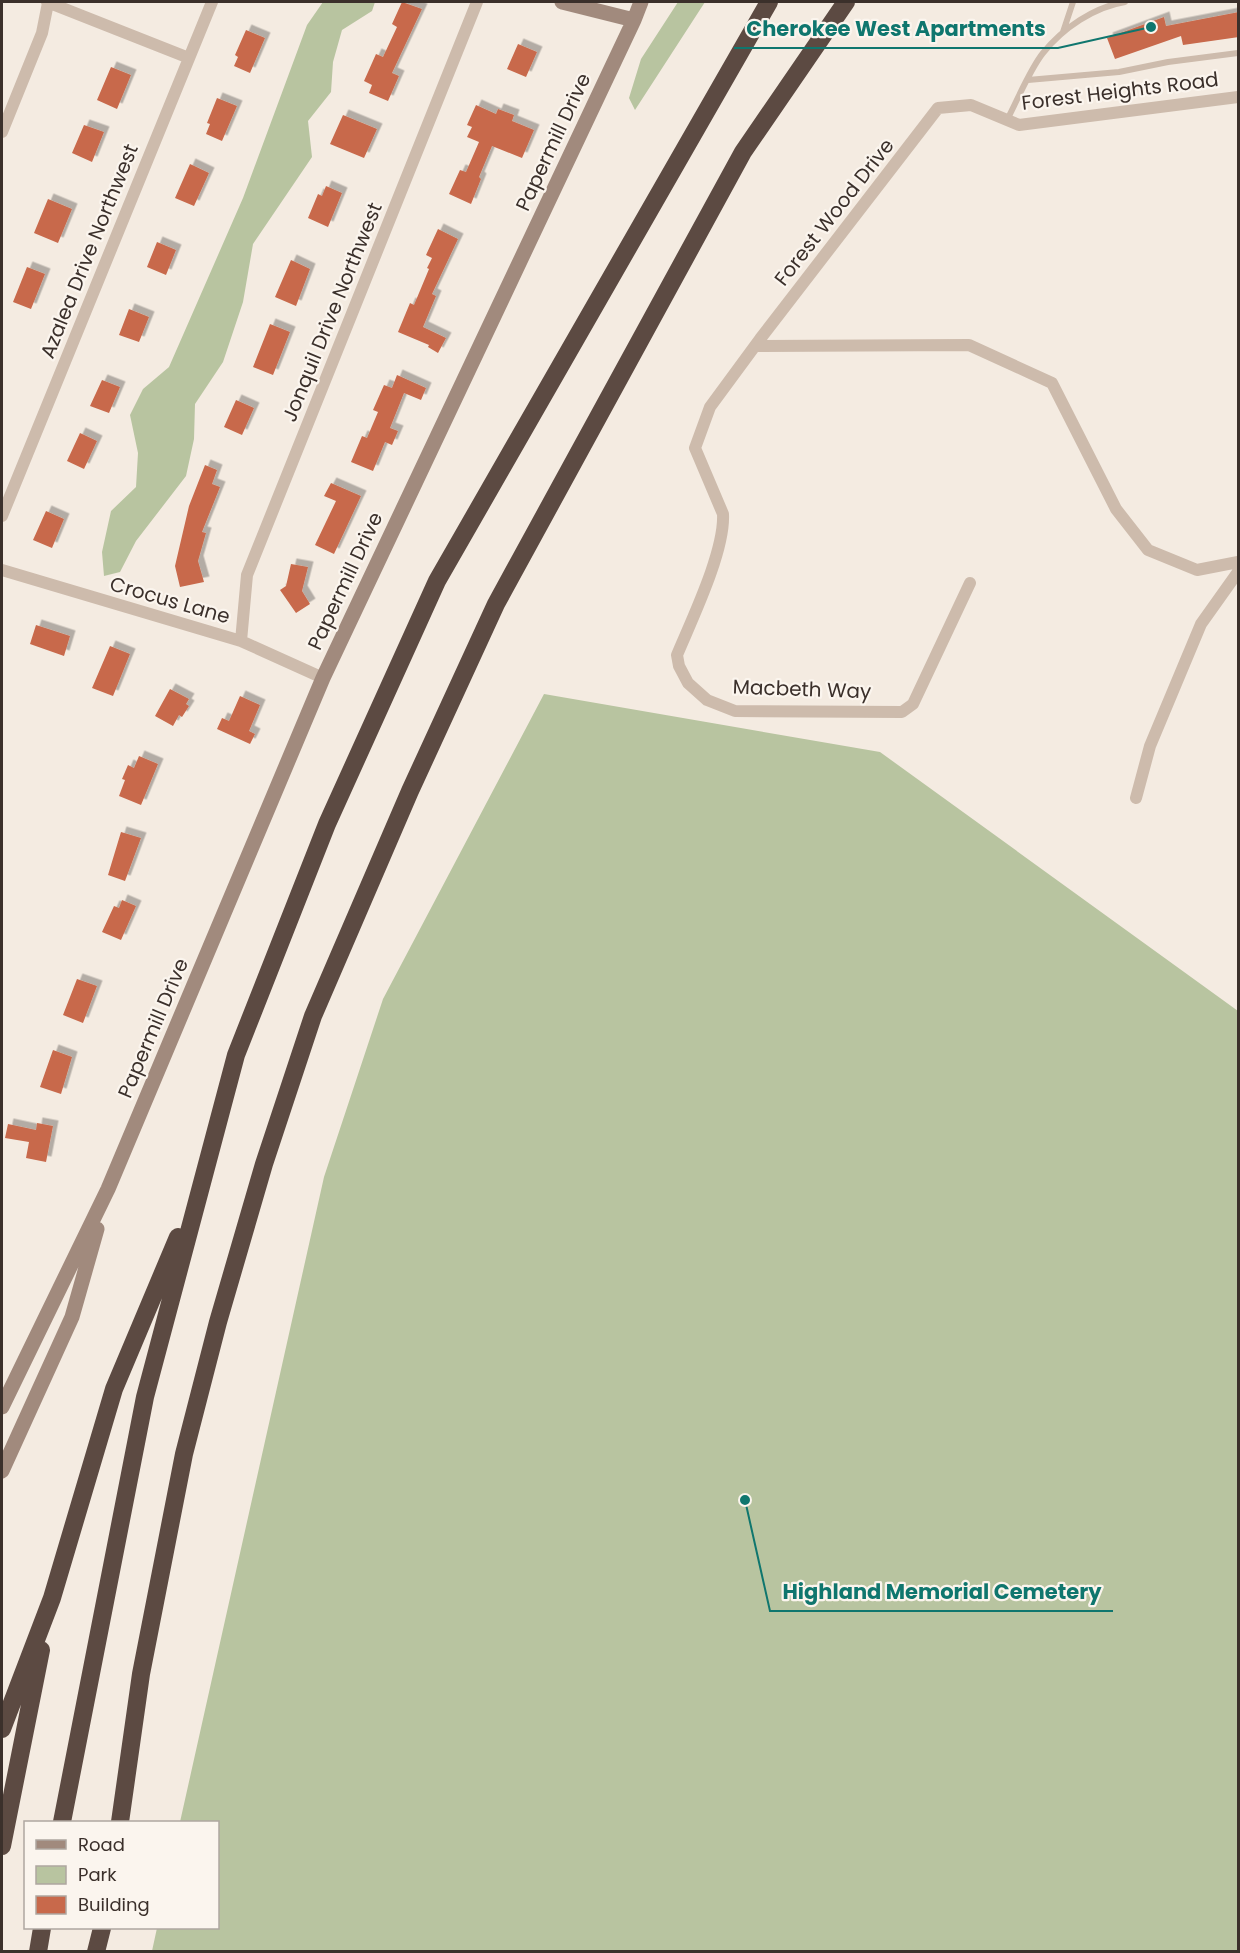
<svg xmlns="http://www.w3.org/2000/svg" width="1240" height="1953" viewBox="0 0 1240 1953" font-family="Poppins,sans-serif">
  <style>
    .green { fill: #b8c4a0 }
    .building { fill: #c8694b; filter: url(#shadow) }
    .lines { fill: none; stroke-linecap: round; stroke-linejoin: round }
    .lane { stroke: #cdbbac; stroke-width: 6 }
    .street { stroke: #cdbbac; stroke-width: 12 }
    .secondary { stroke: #a18a7d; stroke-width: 15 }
    .highway { stroke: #5c4a42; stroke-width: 18 }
    .labels { text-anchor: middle; stroke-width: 4.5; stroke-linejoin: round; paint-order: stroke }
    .street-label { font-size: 20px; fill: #3b302b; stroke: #fbf5ee }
    .leader { fill: none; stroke: #0f766e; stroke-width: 2 }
    .callout-dot { fill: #0f766e; stroke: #fbf5ee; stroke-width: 2 }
    .callout-label { font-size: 21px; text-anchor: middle; font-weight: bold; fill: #0f766e; stroke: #fbf5ee; stroke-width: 4.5; stroke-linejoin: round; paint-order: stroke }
  </style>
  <defs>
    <filter id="shadow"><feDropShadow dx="5.5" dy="-5.5" stdDeviation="0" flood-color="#0004"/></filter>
  </defs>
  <rect width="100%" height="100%" fill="#f4ebe1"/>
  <path class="green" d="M 323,2 L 375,2 L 372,11 L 342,30 L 333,62 L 331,92 L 308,121 L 312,157 L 253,244 L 243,302 L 223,362 L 195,404 L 194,439 L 186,476 L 136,541 L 120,572 L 104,576 L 102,552 L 111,511 L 136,487 L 138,453 L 130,415 L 143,389 L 169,367 L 243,198 L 307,25 Z
    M 678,2 L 705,2 L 635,110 L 629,98 L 641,59 Z
    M 544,694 L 880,752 L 1238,1011 L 1238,1951 L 152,1951 L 157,1928 L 218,1928 L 218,1822 L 180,1822 L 324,1177 L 383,999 Z"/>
  <path class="building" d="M 402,2 L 422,9 L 392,73 L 399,76 L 388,101 L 369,93 L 372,85 L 364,81 L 376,54 L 383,57 L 397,27 L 392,24 Z
    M 1239,12 L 1239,37 L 1183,45 L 1181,36 L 1115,59 L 1107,38 L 1164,17 L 1166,26 Z
    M 246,30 L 265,38 L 250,73 L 234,66 L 238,57 L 235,55 Z
    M 518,44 L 537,52 L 526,77 L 507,69 Z
    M 111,67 L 131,75 L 117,109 L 97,100 Z
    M 217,98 L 237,106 L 222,141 L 206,134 L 210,124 L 207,123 Z
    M 476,105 L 496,114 L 498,109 L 514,115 L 512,121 L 534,130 L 522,158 L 492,146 L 479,177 L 481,179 L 471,204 L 449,194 L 460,170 L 466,172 L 479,142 L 467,137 L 472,127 L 467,125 Z
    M 343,115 L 377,129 L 364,158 L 330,144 Z
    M 84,125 L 104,132 L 92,162 L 72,153 Z
    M 190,164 L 209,173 L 194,206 L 175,198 Z
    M 326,186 L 342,193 L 328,227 L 308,218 L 318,194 L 322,196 Z
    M 48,199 L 72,209 L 58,243 L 34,233 Z
    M 438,229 L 458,239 L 432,294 L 436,296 L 423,327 L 446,338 L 438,353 L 428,347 L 429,345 L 398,332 L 410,303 L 414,305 L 429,269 L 427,268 L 432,258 L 426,255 Z
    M 157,242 L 176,250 L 166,275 L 147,267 Z
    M 291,260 L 310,269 L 296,306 L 275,297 Z
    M 27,267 L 45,274 L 31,309 L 13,302 Z
    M 129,309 L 149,317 L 139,342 L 119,335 Z
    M 270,324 L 290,332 L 273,375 L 253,367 Z
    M 397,375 L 426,388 L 421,400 L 404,393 L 390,428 L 398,431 L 392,445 L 385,442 L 373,471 L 351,462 L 362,436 L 367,438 L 378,412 L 373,410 L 384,385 L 392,388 Z
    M 102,380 L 120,387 L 109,413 L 90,406 Z
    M 236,400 L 254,408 L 242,435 L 224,427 Z
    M 80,433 L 97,441 L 84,469 L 67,461 Z
    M 205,465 L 217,470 L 212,484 L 220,487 L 202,532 L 206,533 L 198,561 L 204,582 L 180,587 L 175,566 L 189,506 Z
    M 331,483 L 361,496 L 334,554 L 315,545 L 336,501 L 324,496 Z
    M 46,511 L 64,519 L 52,548 L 33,540 Z
    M 291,564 L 308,567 L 302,591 L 310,604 L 296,613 L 280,590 L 286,586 Z
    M 36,625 L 70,636 L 64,656 L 30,644 Z
    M 110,646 L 130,654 L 113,696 L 92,688 Z
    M 170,689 L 189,699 L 186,704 L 189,706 L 182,717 L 179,715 L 173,726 L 155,716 Z
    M 240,696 L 260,705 L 249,731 L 255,734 L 250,744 L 217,729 L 222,718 L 229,721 Z
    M 139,756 L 158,764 L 141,805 L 119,796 L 125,780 L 122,779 L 128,765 L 134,768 Z
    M 121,832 L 141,838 L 125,881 L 108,875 Z
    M 122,900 L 136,906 L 121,940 L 102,932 L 114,906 L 119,908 Z
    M 77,979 L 97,986 L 83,1023 L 63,1015 Z
    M 53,1050 L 72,1057 L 61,1094 L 40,1087 Z
    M 37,1123 L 53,1126 L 46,1162 L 26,1158 L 29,1142 L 5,1138 L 8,1124 L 36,1130 Z"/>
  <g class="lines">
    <path class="lane" d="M 1063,32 L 1073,2
      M 1028,80 L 1119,72 L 1168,62 L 1238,53
      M 1007,120 C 1017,101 1030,69 1043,53 C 1063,28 1094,7 1125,2"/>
    <path class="street" d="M 47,2 L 189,58
      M 2,132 L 42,33 L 48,3
      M 755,346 L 969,345 L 1052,383 L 1116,509 L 1148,550 L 1197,570 L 1238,562
      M 2,516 L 212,2
      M 2,570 L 241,641 L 323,678
      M 970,583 L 913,704 L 902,712 L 735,711 L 707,700 L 688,683 L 679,666 L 677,655 C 692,619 725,551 723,514 L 695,448 L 710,407 L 760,339 L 938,108 L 971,105 L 1019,125 L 1238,97
      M 241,641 L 247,575 L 477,2
      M 1136,798 L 1150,746 L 1201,624 L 1238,572"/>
    <path class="secondary" d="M 562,2 L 634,20
      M 2,1407 L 108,1189 L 323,678 L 634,20 L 641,2
      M 2,1471 L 72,1317 L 97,1229"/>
    <path class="highway" d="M 2,1729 L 52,1598 L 114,1389 L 178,1237
      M 62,1822 L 145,1397 L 236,1055 L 327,824 L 437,581 L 769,2
      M 120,1822 L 141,1674 L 184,1454 L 218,1322 L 264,1164 L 313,1016 L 410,791 L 496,604 L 743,152 L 846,2
      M 2,1846 L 41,1650
      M 38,1952 L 42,1928
      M 96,1952 L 102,1928"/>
  </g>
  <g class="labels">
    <g class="street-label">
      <text transform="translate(1120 91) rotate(-7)" y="7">Forest Heights Road</text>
      <text transform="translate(553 142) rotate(-65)" y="7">Papermill Drive</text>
      <text transform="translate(834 212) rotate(-52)" y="7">Forest Wood Drive</text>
      <text transform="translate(89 251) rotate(-68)" y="7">Azalea Drive Northwest</text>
      <text transform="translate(332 312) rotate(-68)" y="7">Jonquil Drive Northwest</text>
      <text transform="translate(345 581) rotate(-65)" y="7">Papermill Drive</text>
      <text transform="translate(170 600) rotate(16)" y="7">Crocus Lane</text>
      <text transform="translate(802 689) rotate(2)" y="7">Macbeth Way</text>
      <text transform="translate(153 1028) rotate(-67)" y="7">Papermill Drive</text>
    </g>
  </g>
  <path class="leader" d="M1151 27L1058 48H734M745 1500L770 1611H1113"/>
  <g class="callout-dot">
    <circle cx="1151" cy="27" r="6"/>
    <circle cx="745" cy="1500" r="6"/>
  </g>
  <g class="callout-label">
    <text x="896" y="36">Cherokee West Apartments</text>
    <text x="942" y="1599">Highland Memorial Cemetery</text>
  </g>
  <rect width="1240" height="1953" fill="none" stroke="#3b302b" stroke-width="6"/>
  <rect x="24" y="1821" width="195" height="108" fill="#fbf5ee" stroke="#aea6a0" stroke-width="1.5"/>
  <rect x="36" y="1840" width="30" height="9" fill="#a18a7d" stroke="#aea6a0" stroke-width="1.5"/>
  <text x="78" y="1851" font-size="18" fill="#3b302b">Road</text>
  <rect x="36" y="1866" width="30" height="18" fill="#b8c4a0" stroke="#aea6a0" stroke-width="1.5"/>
  <text x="78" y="1881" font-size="18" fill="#3b302b">Park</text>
  <rect x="36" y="1896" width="30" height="18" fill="#c8694b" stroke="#aea6a0" stroke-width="1.5"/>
  <text x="78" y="1911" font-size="18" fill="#3b302b">Building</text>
</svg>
